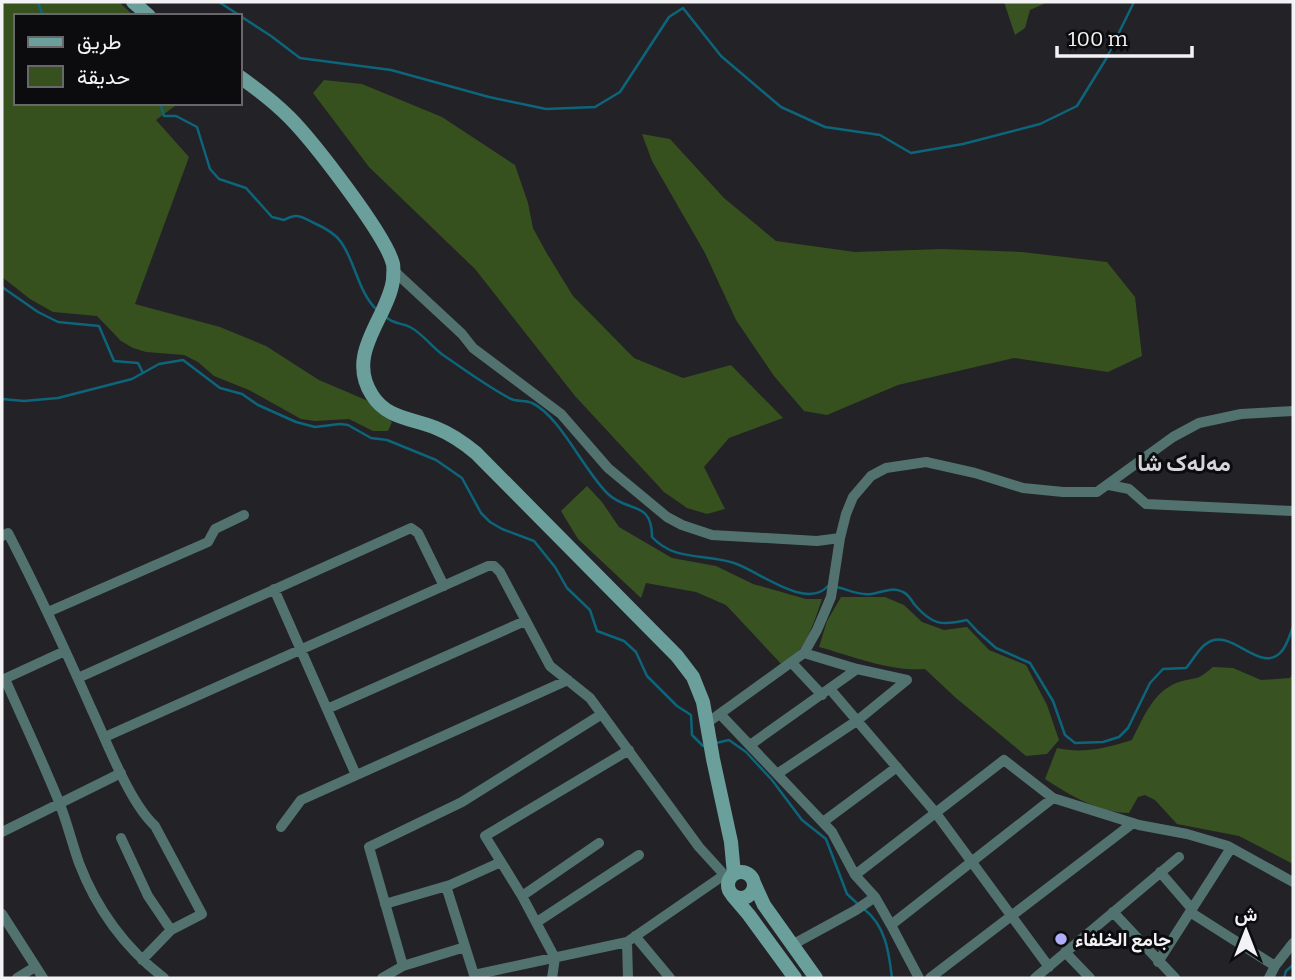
<svg xmlns="http://www.w3.org/2000/svg" width="1295" height="980" viewBox="0 0 1295 980" font-family="Bitter,Vazirmatn,serif">
  <style>
    .green { fill: #36501e }
    .forest { fill: #385321 }
    .lines { fill: none; stroke-linecap: round; stroke-linejoin: round }
    .stream { stroke: #0d657b; stroke-width: 2.5 }
    .minor { stroke: #527270; stroke-width: 10 }
    .secondary { stroke: #6a9f9c; stroke-width: 14 }
    .poi-dot { fill: #aeaefa; stroke: #0c0c0e; stroke-width: 2.5 }
    .labels { text-anchor: middle; stroke-width: 6; stroke-linejoin: round; paint-order: stroke }
    .poi-label { font-size: 19px; font-weight: bold; fill: #f3f3f5; stroke: #0c0c0e; text-anchor: start }
    .quarter-label { font-size: 23px; font-weight: bold; fill: #d5d5da; stroke: #0c0c0e }
  </style>
  <rect width="100%" height="100%" fill="#232226"/>
  <path class="green" d="M 2,2 L 119,2 L 134,16 L 16,16 L 16,103 L 179,103 L 156,120 L 189,157 L 135,304 L 220,327 L 266,346 L 319,380 L 366,400 L 392,422 L 388,431 L 373,431 L 349,419 L 315,421 L 301,419 L 249,390 L 214,376 L 198,362 L 184,355 L 146,352 L 133,348 L 121,341 L 97,316 L 53,312 L 30,299 L 2,277 Z
    M 324,80 L 362,84 L 442,117 L 515,165 L 528,203 L 533,228 L 546,252 L 573,296 L 634,358 L 683,378 L 731,365 L 783,418 L 729,438 L 704,467 L 725,509 L 707,514 L 687,508 L 664,492 L 575,396 L 475,269 L 369,167 L 313,93 Z
    M 642,134 L 670,139 L 724,198 L 776,241 L 855,252 L 942,249 L 1022,252 L 1107,262 L 1135,297 L 1142,356 L 1108,372 L 1014,358 L 898,385 L 827,415 L 804,411 L 774,376 L 736,320 L 705,253 L 652,161 Z"/>
  <path class="forest" d="M 1004,2 L 1048,2 L 1030,10 L 1025,28 L 1015,35 Z
    M 587,486 L 602,502 L 619,527 L 672,558 L 716,566 L 753,584 L 806,599 L 822,599 C 813,626 806,648 784,667 L 726,605 L 696,592 L 646,583 L 641,598 L 578,539 L 561,511 Z
    M 841,597 L 885,597 L 904,605 L 922,622 L 944,630 L 967,627 L 989,650 L 1026,665 L 1047,705 L 1059,740 L 1047,754 L 1026,756 L 956,698 L 925,669 C 891,672 852,656 819,647 L 827,621 Z
    M 1213,667 L 1233,668 L 1261,680 L 1290,678 L 1293,673 L 1293,864 L 1239,836 L 1177,824 L 1155,800 L 1145,795 L 1138,797 L 1129,813 C 1100,813 1069,795 1045,779 L 1057,748 C 1083,754 1107,748 1132,740 C 1143,718 1154,690 1179,682 C 1199,676 1195,682 1213,667 Z"/>
  <g class="lines">
    <path class="stream" d="M 38,2 L 43,16
      M 219,2 L 271,36 L 300,58 L 391,70 L 489,97 L 546,109 L 595,107 L 620,92 L 669,17 L 683,8 L 721,56 L 781,107 L 825,127 L 880,135 L 911,153 L 963,144 L 1040,124 L 1077,106 L 1106,59 L 1134,2
      M 160,103 L 164,116 L 176,116 L 197,127 L 210,169 L 219,179 L 246,188 L 272,217 L 284,220 C 297,213 301,216 314,223 C 323,227 335,233 341,242 C 356,263 358,293 378,311
      M 2,287 L 38,312 L 58,322 L 99,326 L 114,361 L 138,363 L 143,373
      M 386,317 C 393,324 402,323 410,327 C 423,334 432,347 443,355 C 465,370 488,387 511,399 C 518,402 526,400 532,403 C 560,416 584,471 608,494 C 628,513 652,500 652,537 C 675,562 705,553 734,563 C 757,570 806,611 828,586 C 844,586 854,596 871,594 C 882,593 891,586 903,592 C 908,594 911,599 914,604 C 932,625 941,626 967,620 L 978,632 L 996,648 L 1030,663 L 1053,701 L 1065,735 L 1075,743 L 1103,742 L 1119,737 L 1128,728 L 1150,683 L 1163,669 L 1186,668 C 1194,659 1201,643 1214,640 C 1235,634 1262,673 1281,652 C 1287,646 1290,634 1293,627
      M 2,399 L 24,401 L 58,398 L 132,379 L 159,364 L 183,360 L 220,388 L 242,394 L 258,405 L 296,422 L 315,427 L 340,424 L 348,425 L 371,438 L 387,440 L 436,460 L 462,478 L 481,513 L 490,522 L 502,529 L 534,541 L 555,567 L 567,588 L 590,610 L 597,631 L 624,641 L 636,652 L 647,676 L 677,706 L 691,715 L 692,735 L 703,746 L 707,745
      M 716,743 L 729,740 L 746,752 L 772,780 L 802,820 L 826,839 L 847,894 L 859,905
      M 864,909 C 886,926 889,953 892,978
      M 1284,978 L 1286,971 L 1293,965"/>
    <path class="minor" d="M 393,270 L 462,334 L 473,348 L 561,414 L 608,468 L 667,517 L 682,525 L 712,535 L 817,541 L 840,538
      M 1109,485 L 1129,489 L 1146,504 L 1293,511
      M 2,536 L 8,533 C 38,591 65,649 91,708 C 107,742 129,802 155,826 L 202,914 L 171,930 L 142,960
      M 274,589 L 356,775
      M 48,612 L 208,542 L 215,529 L 244,515
      M 804,653 L 857,669 L 907,680
      M 792,663 L 822,695
      M 78,678 L 411,528 L 418,533 L 444,586
      M 5,679 C 23,720 42,760 59,802 C 67,822 72,843 79,863 C 97,910 125,948 164,978
      M 2,680 L 65,651
      M 830,689 L 935,812 L 1049,967
      M 327,709 L 525,621
      M 720,714 L 832,832 L 855,875 L 875,897 L 891,925 L 919,978
      M 707,723 L 804,653 L 817,630 L 831,597 L 840,538 L 846,514 L 853,497 L 871,476 L 886,468 L 926,462 L 975,473 L 1023,488 L 1063,492 L 1097,492 L 1173,437 L 1199,423 L 1241,414 L 1293,411
      M 105,737 L 488,566 L 494,566 L 500,572 L 550,666 L 590,698 L 699,847 L 729,880
      M 750,745 L 857,669
      M 777,774 L 858,720 L 907,680
      M 823,822 L 897,767
      M 281,827 L 301,800 L 568,680
      M 2,832 L 121,773
      M 121,838 L 148,896 L 171,930
      M 1160,872 L 1192,909
      M 855,875 L 1004,760 L 1053,798
      M 446,886 L 475,978
      M 522,896 L 599,843
      M 385,904 L 450,885 L 501,862
      M 1113,912 L 1175,978
      M 1190,912 L 1275,966
      M 2,914 L 43,978
      M 537,922 L 639,855
      M 891,925 L 1053,798 L 1139,825 L 1187,834 L 1228,846 L 1293,882
      M 635,936 L 670,978
      M 627,942 L 628,978
      M 792,945 L 856,910 L 875,897
      M 1065,952 L 1090,978
      M 1158,962 L 1231,848
      M 403,966 L 369,847 L 462,802 L 602,714
      M 474,975 L 627,942 L 724,875
      M 17,978 L 35,967
      M 382,978 L 403,966 L 465,947
      M 552,978 L 555,958 L 522,896 L 485,836 L 629,750
      M 930,978 L 1133,823
      M 1035,978 L 1179,857
      M 1269,978 L 1275,966 L 1293,943"/>
    <path class="secondary" d="M 133,2 L 149,16
      M 240,77 C 257,89 274,102 289,117 C 312,140 386,235 393,264 C 394,268 393,276 393,280 C 388,318 345,353 372,395 C 387,419 412,418 436,428 C 451,434 464,443 476,453 L 677,656 L 693,677 L 703,702 L 713,759 L 731,842 L 734,874
      M728 885a13 13 0 1 1 26 0a13 13 0 1 1-26 0Z
      M 754,883 L 764,905 L 816,978
      M 732,895 L 749,915 L 795,978"/>
  </g>
  <circle class="poi-dot" cx="1061" cy="939" r="7"/>
  <g class="labels">
    <g class="poi-label">
      <text x="1075" y="946">جامع الخلفاء</text>
    </g>
    <g class="quarter-label">
      <text x="1184" y="471">مەلەک شا</text>
    </g>
  </g>
  <rect width="1295" height="980" fill="none" stroke="#f3f3f5" stroke-width="7"/>
  <rect x="14" y="14" width="228" height="91" fill="#0c0c0e" stroke="#68686a" stroke-width="2"/>
  <rect x="28" y="37" width="35" height="10" fill="#6a9f9c" stroke="#68686a" stroke-width="2"/>
  <text x="77" y="49" font-size="21" fill="#f3f3f5">طريق</text>
  <rect x="28" y="66" width="35" height="21" fill="#36501e" stroke="#68686a" stroke-width="2"/>
  <text x="77" y="84" font-size="21" fill="#f3f3f5">حديقة</text>
  <g transform="translate(1246 931)" stroke="#0c0c0e" stroke-width="5" paint-order="stroke">
  <path d="M0-5L12 26L0 18L-12 26Z" fill="#f3f3f5"/>
  <text y="-10" font-size="19" font-weight="bold" text-anchor="middle" fill="#f3f3f5">ش</text>
  </g>
  <path d="M1057 46v10h135v-10" fill="none" stroke="#f3f3f5" stroke-width="3.5"/>
  <text x="1068" y="46" font-size="21" fill="#f3f3f5" stroke="#0c0c0e" stroke-width="5" paint-order="stroke">100 m</text>
</svg>
